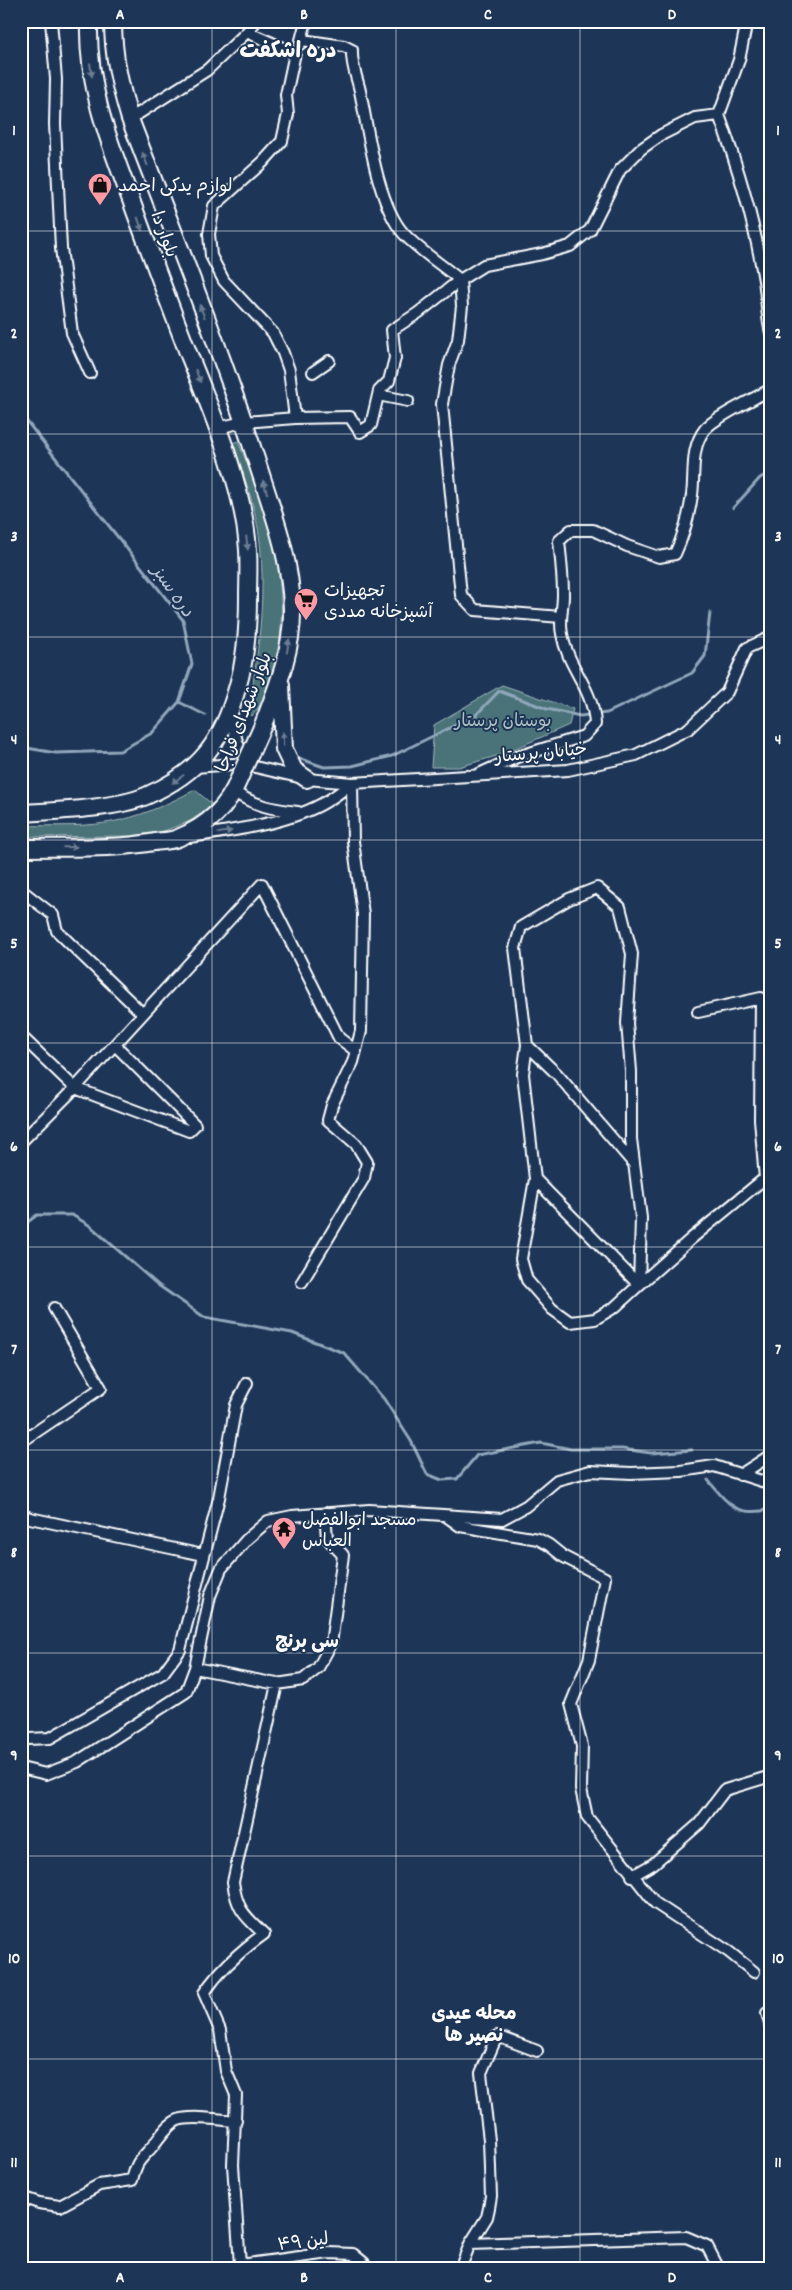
<svg xmlns="http://www.w3.org/2000/svg" width="792" height="2290" viewBox="0 0 792 2290" font-family="Dekko,'Playpen Sans Arabic',sans-serif">
  <style>
    .green { fill: #4a7378; stroke: #a4b9bc }
    .lines { fill: none; stroke-linecap: round; stroke-linejoin: round }
    .stream { stroke: #91a7bb; stroke-width: 3 }
    .street-casing { stroke: #fff; stroke-width: 14 }
    .primary-casing { stroke: #fff; stroke-width: 20 }
    .street { stroke: #1d3557; stroke-width: 10 }
    .primary { stroke: #1d3557; stroke-width: 16 }
    .primary-bridge-casing { stroke: #fff; stroke-width: 20; stroke-linecap: butt }
    .primary-bridge { stroke: #1d3557; stroke-width: 16 }
    .oneway { fill: #6c7c92 }
    .grid { fill: none; stroke: #fff; stroke-width: 1; stroke-opacity: 0.55 }
    .labels { text-anchor: middle; stroke-width: 4; stroke-linejoin: round; paint-order: stroke }
    .poi-label { font-size: 18px; fill: #fff; stroke: #1d3557; text-anchor: start }
    .street-label { font-size: 18px; fill: #fff; stroke: #1d3557 }
    .park-label { font-size: 18px; fill: #aec0c2; stroke: #1d3557 }
    .water-label { font-size: 19px; font-style: italic; fill: #b5c4d2; stroke: #1d3557 }
    .neighbourhood-label { font-size: 19px; font-weight: bold; fill: #fff; stroke: #1d3557 }
    .district-label { font-size: 22px; font-weight: bold; fill: #fff; stroke: #1d3557 }
    .neatline { fill: none; stroke: #fff; stroke-width: 2 }
    .grid-label { font-size: 16px; text-anchor: middle; font-weight: bold; fill: #fff }
  </style>
  <rect width="100%" height="100%" fill="#1d3557"/>
  <filter id="ink" filterUnits="userSpaceOnUse"><feTurbulence type="fractalNoise" baseFrequency=".02" numOctaves="2"/><feDisplacementMap in="SourceGraphic" scale="10" xChannelSelector="R" yChannelSelector="G"/><feConvolveMatrix kernelMatrix="1 2 1 2 8 2 1 2 1" color-interpolation-filters="sRGB"/></filter>
  <g filter="url(#ink)">
    <path class="green" d="M 238,441 C 268,513 294,589 275,668 C 270,685 265,702 252,716 L 248,713 C 258,657 266,599 260,542 C 256,508 244,475 232,443 Z
      M 502,685 L 573,709 L 569,725 L 503,754 L 459,767 L 431,767 L 434,725 Z
      M 195,790 L 213,805 L 190,821 L 164,831 L 131,836 L 21,837 L 21,826 C 54,825 89,828 121,820 C 147,814 171,802 195,790 Z"/>
    <g class="lines">
      <path class="stream" d="M 21,414 L 183,620 L 192,664 L 179,702 L 152,733 L 120,751 L 56,753 L 21,747
        M 733,508 L 760,478 L 771,472
        M 179,702 L 205,715
        M 295,757 L 324,767 L 352,766 L 392,756 L 476,715 L 499,691 L 547,709 L 580,716 L 607,713 L 692,673 L 705,656 L 710,613
        M 21,1227 L 37,1215 L 72,1215 L 89,1225 L 158,1285 L 204,1317 L 292,1333 L 344,1353 L 384,1399 L 411,1441 L 427,1474 L 442,1480 L 457,1479 L 477,1455 L 541,1443 L 571,1449 L 622,1449 L 651,1453 L 692,1450
        M 708,1480 C 728,1504 737,1518 771,1509"/>
      <defs>
        <path id="street" d="M 51,21 L 56,79 L 55,124 L 61,248 L 72,333 L 90,373
          M 747,21 L 739,60 L 719,115 C 738,167 754,221 763,275 C 767,294 766,314 771,333
          M 247,32 L 256,21
          M 302,40 L 344,46 L 352,50 C 351,65 357,77 360,91 C 368,129 377,205 404,234 C 420,251 442,265 460,280 L 484,265 L 542,254 L 570,246 L 590,230 L 620,170 L 641,149 L 661,135 L 695,118 L 719,115
          M 300,44 L 306,21
          M 130,119 L 207,70 L 247,32 L 295,53 L 286,95 L 288,114 L 282,141 L 263,162 L 214,206 L 209,234 L 211,256 L 224,281 L 273,333 L 283,353 L 289,370 L 295,418 L 244,422 L 217,428
          M 460,280 L 462,306 L 458,340 L 449,365 L 442,404 L 461,595 L 475,610 L 561,617
          M 313,372 L 329,361
          M 378,395 L 408,401
          M 295,418 L 350,417 L 360,432 L 371,425 L 379,391 L 389,381 L 395,358 L 392,330 L 418,313 L 460,280
          M 230,715 L 238,745 L 251,761
          M 195,767 L 233,764 L 255,767 L 307,779 L 352,783 L 568,770 L 636,755 L 688,729 L 727,692 L 747,648 L 771,637
          M 479,774 L 517,757 L 584,736 L 595,724 C 593,687 568,669 562,634 C 559,621 563,608 563,595 C 563,577 561,559 559,541 L 571,530 L 593,530 L 627,546 L 659,557 L 675,554 C 684,535 689,516 692,495 C 695,473 690,448 705,429 C 715,417 756,398 771,389
          M 234,792 C 256,806 272,809 298,812
          M 190,837 C 231,831 292,823 327,801 C 336,796 344,789 352,783
          M 21,890 L 53,915 L 57,931 L 143,1014
          M 698,1012 L 761,998 L 760,1119 L 765,1179
          M 21,1036 L 75,1088 L 189,1131 L 195,1125 L 115,1045
          M 527,1045 L 523,1074 L 535,1179 L 521,1259 L 527,1280 L 552,1309 L 570,1322 L 595,1319 L 615,1307 L 639,1285 L 535,1179
          M 21,1142 L 75,1088 L 262,884 L 339,1038 L 356,1051
          M 634,1164 L 557,1074 L 527,1045 L 515,948 L 521,927 L 569,899 L 597,888 L 620,907 L 632,954 L 627,1023 L 631,1071 L 631,1139 L 641,1218 L 639,1285
          M 302,1282 L 364,1178 L 367,1162 L 356,1144 L 328,1120 L 332,1105 L 353,1062 L 361,1031 L 363,914 L 353,841 L 352,783
          M 639,1285 L 692,1238 L 770,1174
          M 21,1442 L 101,1388 L 54,1308
          M 740,1475 L 771,1455
          M 21,1514 L 30,1518 L 203,1555
          M 446,1516 L 460,1526 L 538,1539 L 549,1545 L 564,1557 L 605,1578 L 589,1660 L 571,1704 L 582,1746 L 581,1789 L 587,1817 L 655,1903 L 729,1952 L 754,1972
          M 195,1668 L 277,1684 L 303,1680 L 318,1668 L 331,1644 L 343,1555 L 327,1538 L 325,1513
          M 21,1734 L 28,1739 L 50,1738 L 163,1673 L 180,1650 L 219,1498 L 236,1405 L 247,1383
          M 21,1768 L 46,1774 L 77,1762 L 186,1692 L 195,1668 L 210,1596 L 221,1569 L 247,1539 L 268,1521 L 292,1516 L 369,1510 L 502,1519 L 526,1506 L 557,1480 L 590,1471 L 631,1473 L 681,1471 L 714,1466 L 771,1484
          M 632,1876 L 653,1864 L 699,1824 L 725,1790 L 771,1776
          M 767,2013 L 771,2028
          M 21,2197 L 39,2203 L 60,2206 L 99,2185 L 132,2180 C 137,2161 139,2161 151,2148 C 159,2139 166,2125 178,2120 C 191,2115 222,2120 236,2121
          M 470,2244 L 686,2237 L 707,2246 L 719,2269
          M 240,2265 L 233,2165 L 236,2095 L 226,2071 L 220,2030 L 204,1993 C 221,1968 240,1951 264,1934 C 244,1915 237,1910 233,1882 L 277,1684
          M 239,2269 L 240,2265 L 329,2253 L 353,2254 L 364,2263 L 364,2269
          M 460,2269 L 470,2244 L 487,2217 L 489,2208 L 491,2196 L 489,2140 L 481,2073 L 497,2036 L 537,2051"/>
        <path id="primary" d="M 113,21 C 113,56 120,86 130,119 C 173,232 219,344 256,459 C 271,507 291,557 292,609 C 293,649 277,688 263,725
          M 281,685 L 284,749 L 294,770 L 307,779
          M 21,813 C 56,811 115,809 146,796 C 201,772 223,741 238,685 C 246,657 248,627 248,598 C 248,582 249,566 248,550 C 244,485 211,410 187,350 C 168,300 149,250 131,200 C 108,139 87,87 89,21
          M 21,848 C 66,847 111,850 155,842 C 162,841 171,841 178,838 C 206,827 228,807 239,779"/>
      </defs>
      <use href="#street" class="street-casing"/>
      <use href="#primary" class="primary-casing"/>
      <use href="#street" class="street"/>
      <use href="#primary" class="primary"/>
      <defs>
        <path id="primary-bridge" d="M 239,779 L 263,725"/>
      </defs>
      <use href="#primary-bridge" class="primary-bridge-casing"/>
      <use href="#primary-bridge" class="primary-bridge"/>
    </g>
    <defs><path id="oneway-solid" d="M-6-.8H1V-3.2L6.5 0L1 3.2V.8H-6Z" transform="scale(1.25)"/></defs>
    <g class="oneway">
      <use href="#oneway-solid" transform="translate(91 70) rotate(82)"/>
      <use href="#oneway-solid" transform="translate(145 159) rotate(-111)"/>
      <use href="#oneway-solid" transform="translate(140 224) rotate(70)"/>
      <use href="#oneway-solid" transform="translate(202 311) rotate(-111)"/>
      <use href="#oneway-solid" transform="translate(198 376) rotate(69)"/>
      <use href="#oneway-solid" transform="translate(265 487) rotate(-108)"/>
      <use href="#oneway-solid" transform="translate(247 543) rotate(83)"/>
      <use href="#oneway-solid" transform="translate(288 646) rotate(-80)"/>
      <use href="#oneway-solid" transform="translate(283 739) rotate(-92)"/>
      <use href="#oneway-solid" transform="translate(178 779) rotate(145)"/>
      <use href="#oneway-solid" transform="translate(225 832) rotate(-9)"/>
      <use href="#oneway-solid" transform="translate(70 847) rotate(-1)"/>
    </g>
  </g>
  <path class="grid" d="M 212,21 L 212,2269M 396,21 L 396,2269M 580,21 L 580,2269M 21,231 L 771,231M 21,434 L 771,434M 21,637 L 771,637M 21,840 L 771,840M 21,1043 L 771,1043M 21,1247 L 771,1247M 21,1450 L 771,1450M 21,1653 L 771,1653M 21,1856 L 771,1856M 21,2059 L 771,2059"/>
  <defs>
    <symbol id="shop-pin" viewBox="-11 -11 22 30"><path d="M0 17L-7.5 6A9.5 9.5 0 1 1 7.5 6Z" fill="#ff9aa2" stroke="#1d3557"/><path d="M-5-2.5h2.3a2.7 3.5 0 0 1 5.4 0H5L5.5 6h-11ZM-1.5-2.5h3a1.5 2.3 0 0 0-3 0Z" fill="#111"/></symbol>
    <symbol id="supermarket-pin" viewBox="-11 -11 22 30"><path d="M0 17L-7.5 6A9.5 9.5 0 1 1 7.5 6Z" fill="#ff9aa2" stroke="#1d3557"/><path d="M-6-5.5h2.5l.6 2H6L4.5 2H-2.5L-4.4-4H-6ZM-1.5 3.2a1.3 1.3 0 1 0 .1 0ZM3 3.2a1.3 1.3 0 1 0 .1 0Z" fill="#111"/></symbol>
    <symbol id="temple-pin" viewBox="-11 -11 22 30"><path d="M0 17L-7.5 6A9.5 9.5 0 1 1 7.5 6Z" fill="#ff9aa2" stroke="#1d3557"/><path d="M0-6L5-2H3V0L6.5 2.5H4V6H1.5V3h-3V6H-4V2.5H-6.5L-3 0V-2H-5Z" fill="#111"/></symbol>
  </defs>
  <g fill-rule="evenodd">
    <use href="#shop-pin" x="86" y="171" width="28" height="38"/>
    <use href="#supermarket-pin" x="292" y="586" width="28" height="38"/>
    <use href="#temple-pin" x="270" y="1515" width="28" height="38"/>
  </g>
  <g class="labels">
    <g class="poi-label">
      <text x="118" y="191">لوازم یدکی احمد</text>
      <text x="324" y="596">تجهیزات<tspan x="324" dy="21">آشپزخانه مددی</tspan></text>
      <text x="302" y="1525">مسجد ابوالفضل<tspan x="302" dy="21">العباس</tspan></text>
    </g>
    <g class="street-label">
      <text transform="translate(165 234) rotate(70)" y="6">بلوار دا</text>
      <text transform="translate(243 712) rotate(-69)" y="6">بلوار شهدای فراجا</text>
      <text transform="translate(541 752) rotate(-5)" y="6">خیابان پرستار</text>
      <text transform="translate(303 2241) rotate(-7)" y="6">لین ۴۹</text>
    </g>
    <g class="park-label">
      <text x="503" y="726">بوستان پرستار</text>
    </g>
    <g class="water-label">
      <text transform="translate(174 590) rotate(55)" y="7">دره سبز</text>
    </g>
    <g class="neighbourhood-label">
      <text x="307" y="1647">سی برنج</text>
      <text x="474" y="2019">محله عیدی<tspan x="474" dy="22">نصیر ها</tspan></text>
    </g>
    <g class="district-label">
      <text x="288" y="57">دره اشکفت</text>
    </g>
  </g>
  <rect width="792" height="2290" fill="none" stroke="#1d3557" stroke-width="55"/>
  <rect x="28" y="28" width="736" height="2234" class="neatline"/>
  <g class="grid-label">
    <text x="120" y="19">A</text>
    <text x="304" y="19">B</text>
    <text x="488" y="19">C</text>
    <text x="672" y="19">D</text>
    <text x="14" y="135">1</text>
    <text x="778" y="135">1</text>
    <text x="14" y="338">2</text>
    <text x="778" y="338">2</text>
    <text x="14" y="541">3</text>
    <text x="778" y="541">3</text>
    <text x="14" y="744">4</text>
    <text x="778" y="744">4</text>
    <text x="14" y="948">5</text>
    <text x="778" y="948">5</text>
    <text x="14" y="1151">6</text>
    <text x="778" y="1151">6</text>
    <text x="14" y="1354">7</text>
    <text x="778" y="1354">7</text>
    <text x="14" y="1557">8</text>
    <text x="778" y="1557">8</text>
    <text x="14" y="1760">9</text>
    <text x="778" y="1760">9</text>
    <text x="14" y="1963">10</text>
    <text x="778" y="1963">10</text>
    <text x="14" y="2167">11</text>
    <text x="778" y="2167">11</text>
    <text x="120" y="2282">A</text>
    <text x="304" y="2282">B</text>
    <text x="488" y="2282">C</text>
    <text x="672" y="2282">D</text>
  </g>
</svg>
